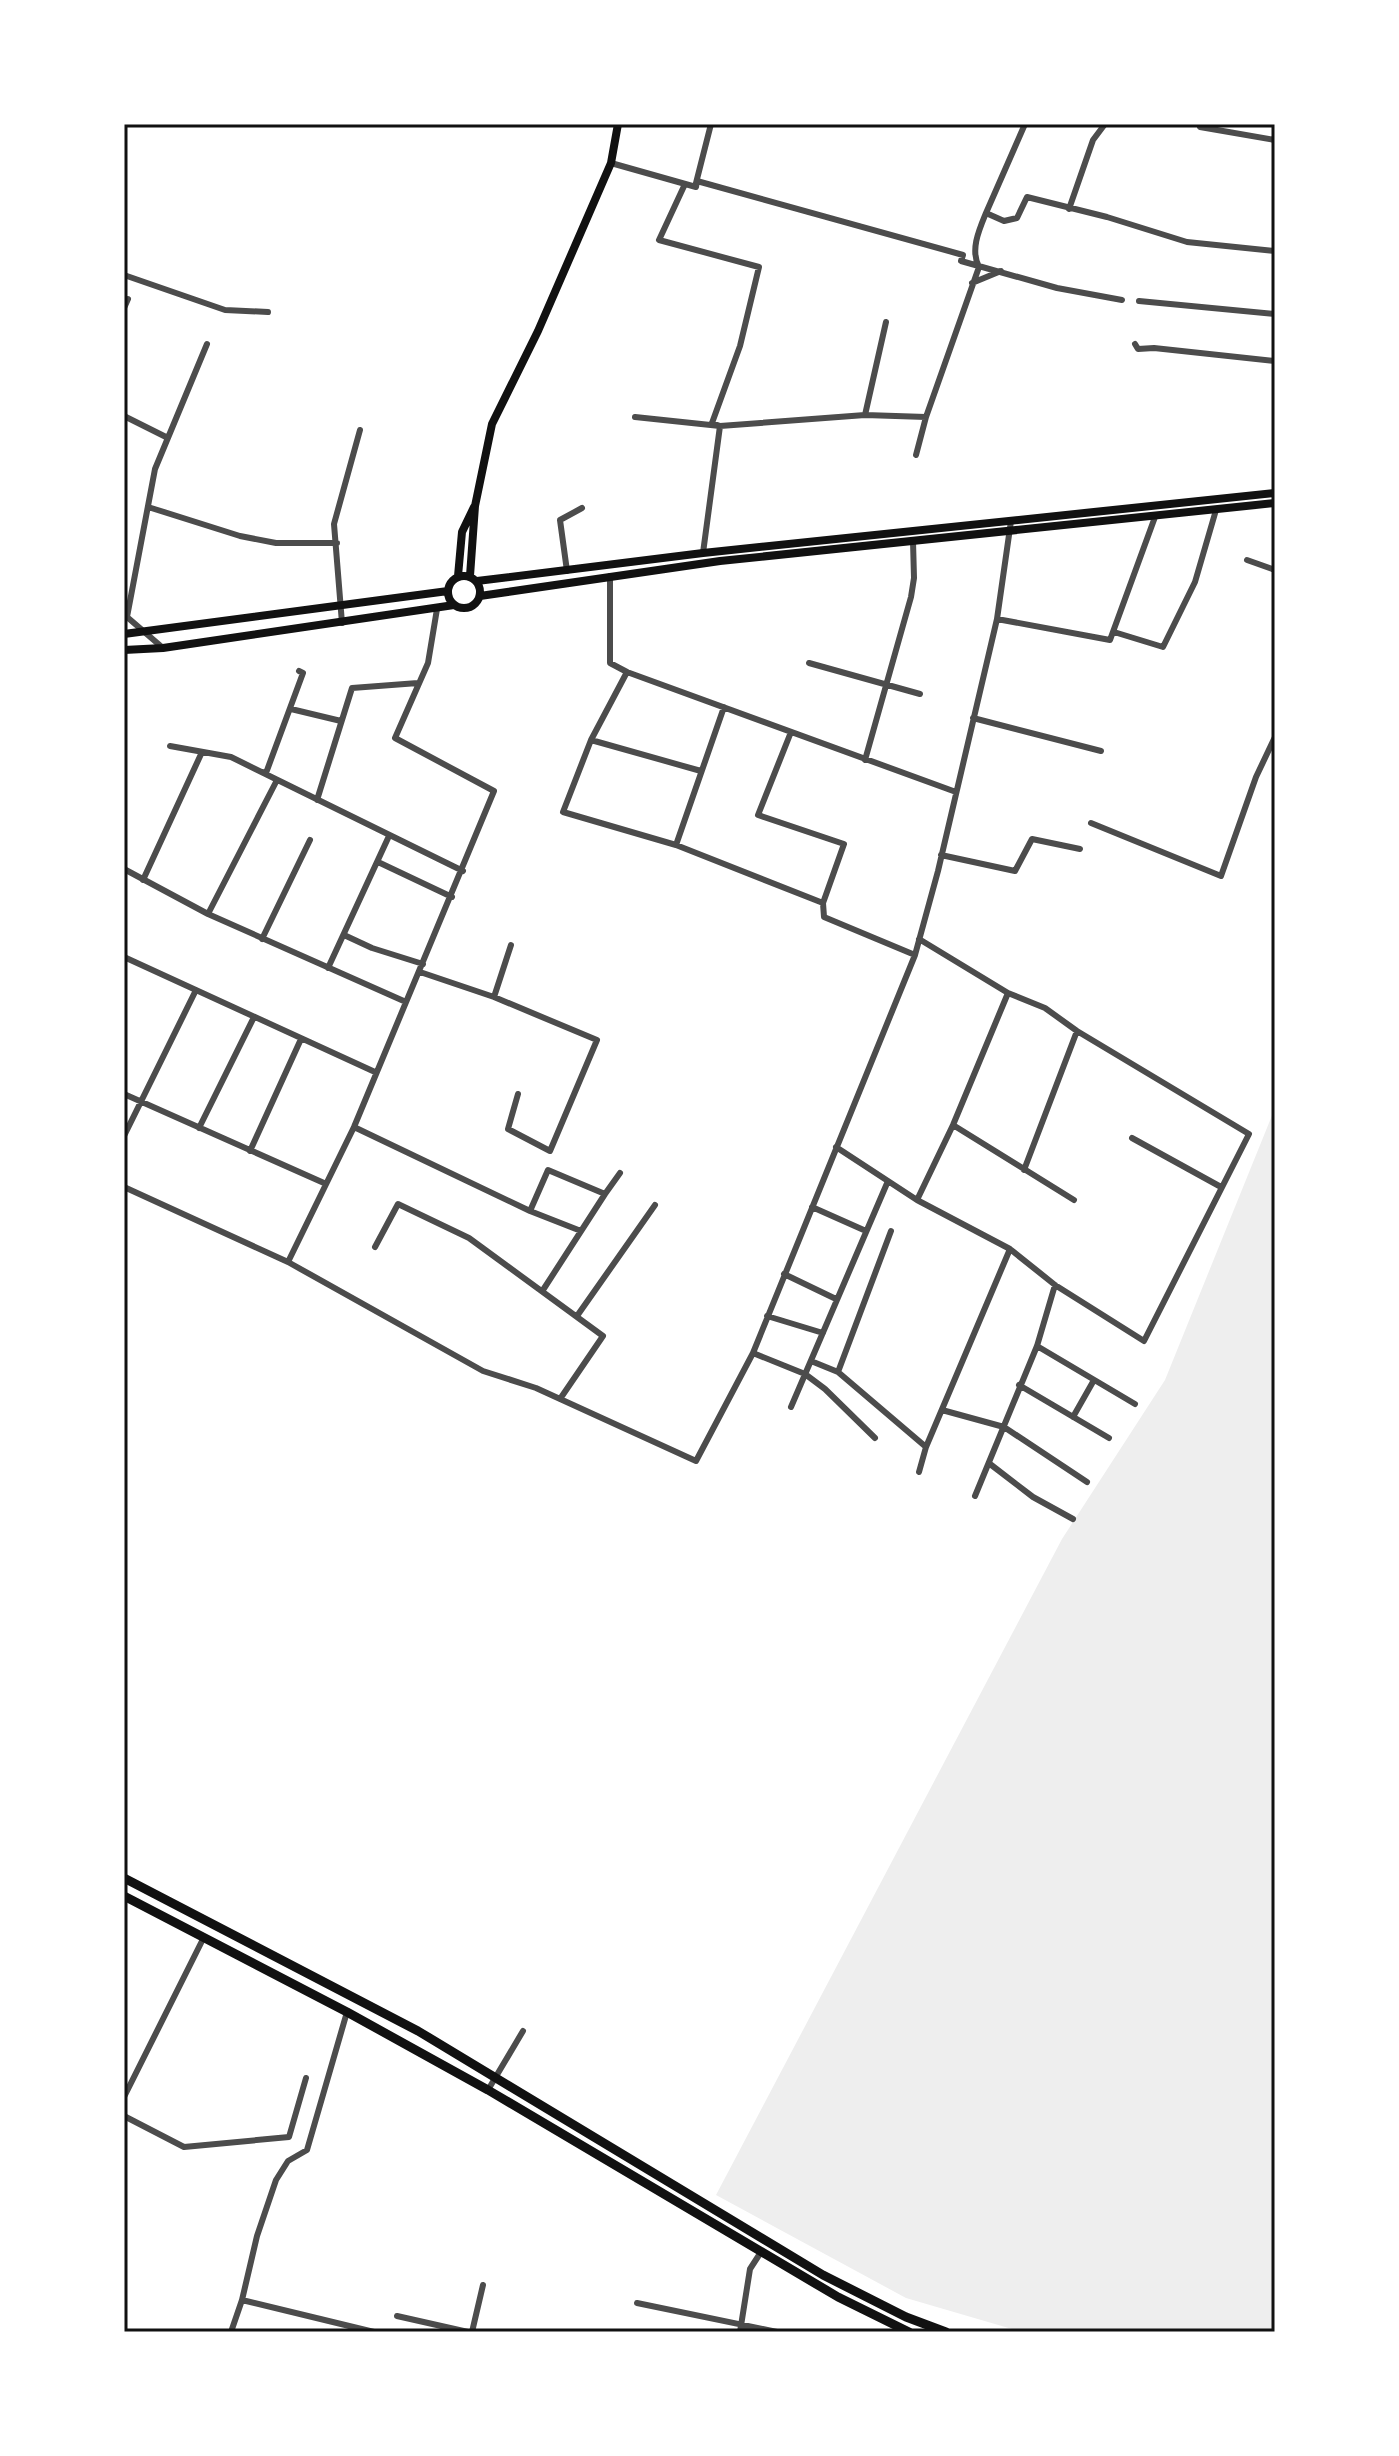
<svg xmlns="http://www.w3.org/2000/svg" width="1399" height="2456" viewBox="0 0 1399 2456" font-family="Arial,sans-serif">
  <style>
    .green { fill: #eee }
    .lines { fill: none; stroke-linecap: round; stroke-linejoin: round }
    .minor { stroke: #4c4c4c; stroke-width: 6 }
    .secondary { stroke: #111; stroke-width: 8 }
    .primary { stroke: #111; stroke-width: 9 }
    .neatline { fill: none; stroke: #111; stroke-width: 3 }
  </style>
  <rect width="100%" height="100%" fill="#fff"/>
  <path class="green" d="M 1275,1108 L 1275,2332 L 1028,2332 L 1012,2329 L 906,2298 L 716,2195 L 1062,1539 L 1165,1380 Z"/>
  <g class="lines">
    <path class="minor" d="M 1199,124 L 1200,127 L 1275,140
      M 611,163 L 696,187 L 697,181 L 963,255 L 961,261 L 1057,288 L 1122,300
      M 696,183 L 711,124
      M 685,184 L 659,240 L 759,267 L 740,346 L 712,423 L 720,426 L 703,553
      M 1069,209 L 1093,140 L 1105,124
      M 986,213 L 1025,124
      M 124,275 L 225,310 L 268,312
      M 972,283 L 1001,271
      M 1139,301 L 1275,314
      M 124,308 L 128,299
      M 1135,344 L 1138,349 L 1154,348 L 1275,361
      M 865,415 L 886,322
      M 124,416 L 168,438
      M 635,417 L 720,426 L 865,415 L 926,417
      M 916,455 L 926,417 L 979,267 C 970,250 979,230 986,213 L 1004,221 L 1017,218 L 1027,197 L 1107,217 L 1187,242 L 1275,251
      M 148,507 L 240,536 L 276,543 L 337,543
      M 1247,560 L 1275,570
      M 567,571 L 560,520 L 582,508
      M 610,576 L 610,663 L 627,672 L 956,792
      M 127,617 L 155,469 L 207,344
      M 127,617 L 163,648
      M 997,619 L 1110,640 L 1155,517
      M 342,623 L 334,524 L 360,430
      M 1114,632 L 1163,647 L 1195,582 L 1216,510
      M 809,663 L 920,694
      M 627,672 L 591,740 L 563,812 L 676,845 L 823,903 L 824,917 L 915,955
      M 291,709 L 341,721
      M 973,718 L 1101,751
      M 791,732 L 758,815 L 844,844 L 823,903
      M 591,740 L 701,771
      M 170,746 L 231,757 L 463,871
      M 865,760 L 911,597 L 914,578 L 913,541
      M 263,772 L 266,773 L 303,673 L 299,671
      M 317,800 L 352,688 L 418,683
      M 1091,823 L 1221,876 L 1256,777 L 1275,737
      M 676,845 L 724,707
      M 941,855 L 1015,871 L 1032,839 L 1080,849
      M 378,862 L 452,897
      M 124,869 L 208,914 L 406,1002
      M 143,880 L 202,752
      M 208,914 L 277,780
      M 344,935 L 372,948 L 423,964
      M 262,939 L 310,840
      M 124,957 L 375,1072
      M 328,968 L 389,836
      M 420,972 L 494,997 L 597,1040 L 550,1151 L 508,1129 L 518,1094
      M 494,997 L 511,945
      M 124,1094 L 324,1183
      M 953,1125 L 1074,1200
      M 354,1127 L 530,1211 L 548,1170 L 605,1194 L 620,1173
      M 199,1128 L 254,1017
      M 124,1136 L 196,990
      M 1132,1138 L 1221,1187
      M 836,1147 L 917,1200 L 1010,1249 L 1055,1285 L 1144,1341 L 1249,1134 L 1077,1031 L 1045,1008 L 1008,993 L 919,939
      M 250,1151 L 301,1039
      M 1024,1170 L 1077,1031
      M 124,1187 L 288,1262 L 483,1371 L 536,1388 L 696,1461 L 753,1353 L 915,955 L 938,871 L 997,619 L 1011,521
      M 917,1200 L 953,1125 L 1008,993
      M 812,1207 L 866,1231
      M 530,1211 L 581,1231
      M 891,1231 L 838,1372 L 926,1447
      M 375,1247 L 398,1204 L 469,1238 L 603,1336 L 560,1399
      M 288,1262 L 354,1127 L 494,791 L 395,738 L 428,663 L 437,609
      M 784,1274 L 836,1299
      M 543,1290 L 605,1194
      M 577,1316 L 655,1205
      M 767,1316 L 823,1333
      M 1037,1346 L 1135,1404
      M 753,1353 L 805,1374 L 825,1389 L 875,1438
      M 811,1361 L 838,1372
      M 1019,1385 L 1109,1438
      M 791,1407 L 888,1181
      M 942,1410 L 1004,1427 L 1087,1482
      M 1073,1417 L 1094,1380
      M 990,1464 L 1033,1497 L 1073,1519
      M 919,1472 L 926,1447 L 1010,1249
      M 975,1496 L 1037,1346 L 1055,1285
      M 488,2090 L 523,2031
      M 124,2097 L 204,1937
      M 124,2116 L 184,2147 L 289,2137 L 306,2078
      M 242,2300 L 374,2332
      M 637,2303 L 777,2332
      M 397,2316 L 468,2332
      M 231,2332 L 242,2300 L 257,2236 L 276,2180 L 288,2161 L 307,2150 L 347,2012
      M 472,2332 L 483,2285
      M 740,2332 L 750,2269 L 761,2252"/>
    <path class="secondary" d="M448 592a16 16 0 1 1 32 0a16 16 0 1 1-32 0Z
      M 458,576 L 462,532 L 474,507
      M 470,576 L 475,506 L 492,424 L 538,331 L 611,163 L 618,124
      M 477,581 L 703,553 L 1275,493
      M 480,596 L 720,561 L 1275,503
      M 124,634 L 448,591
      M 124,650 L 163,648 L 454,605"/>
    <path class="primary" d="M 124,1878 L 418,2031 L 823,2275 L 906,2317 L 946,2332
      M 124,1896 L 347,2012 L 488,2090 L 838,2297 L 909,2332"/>
  </g>
  <rect width="1399" height="2456" fill="none" stroke="#ffffff" stroke-width="252"/>
  <rect x="126" y="126" width="1147" height="2204" class="neatline"/>
</svg>
